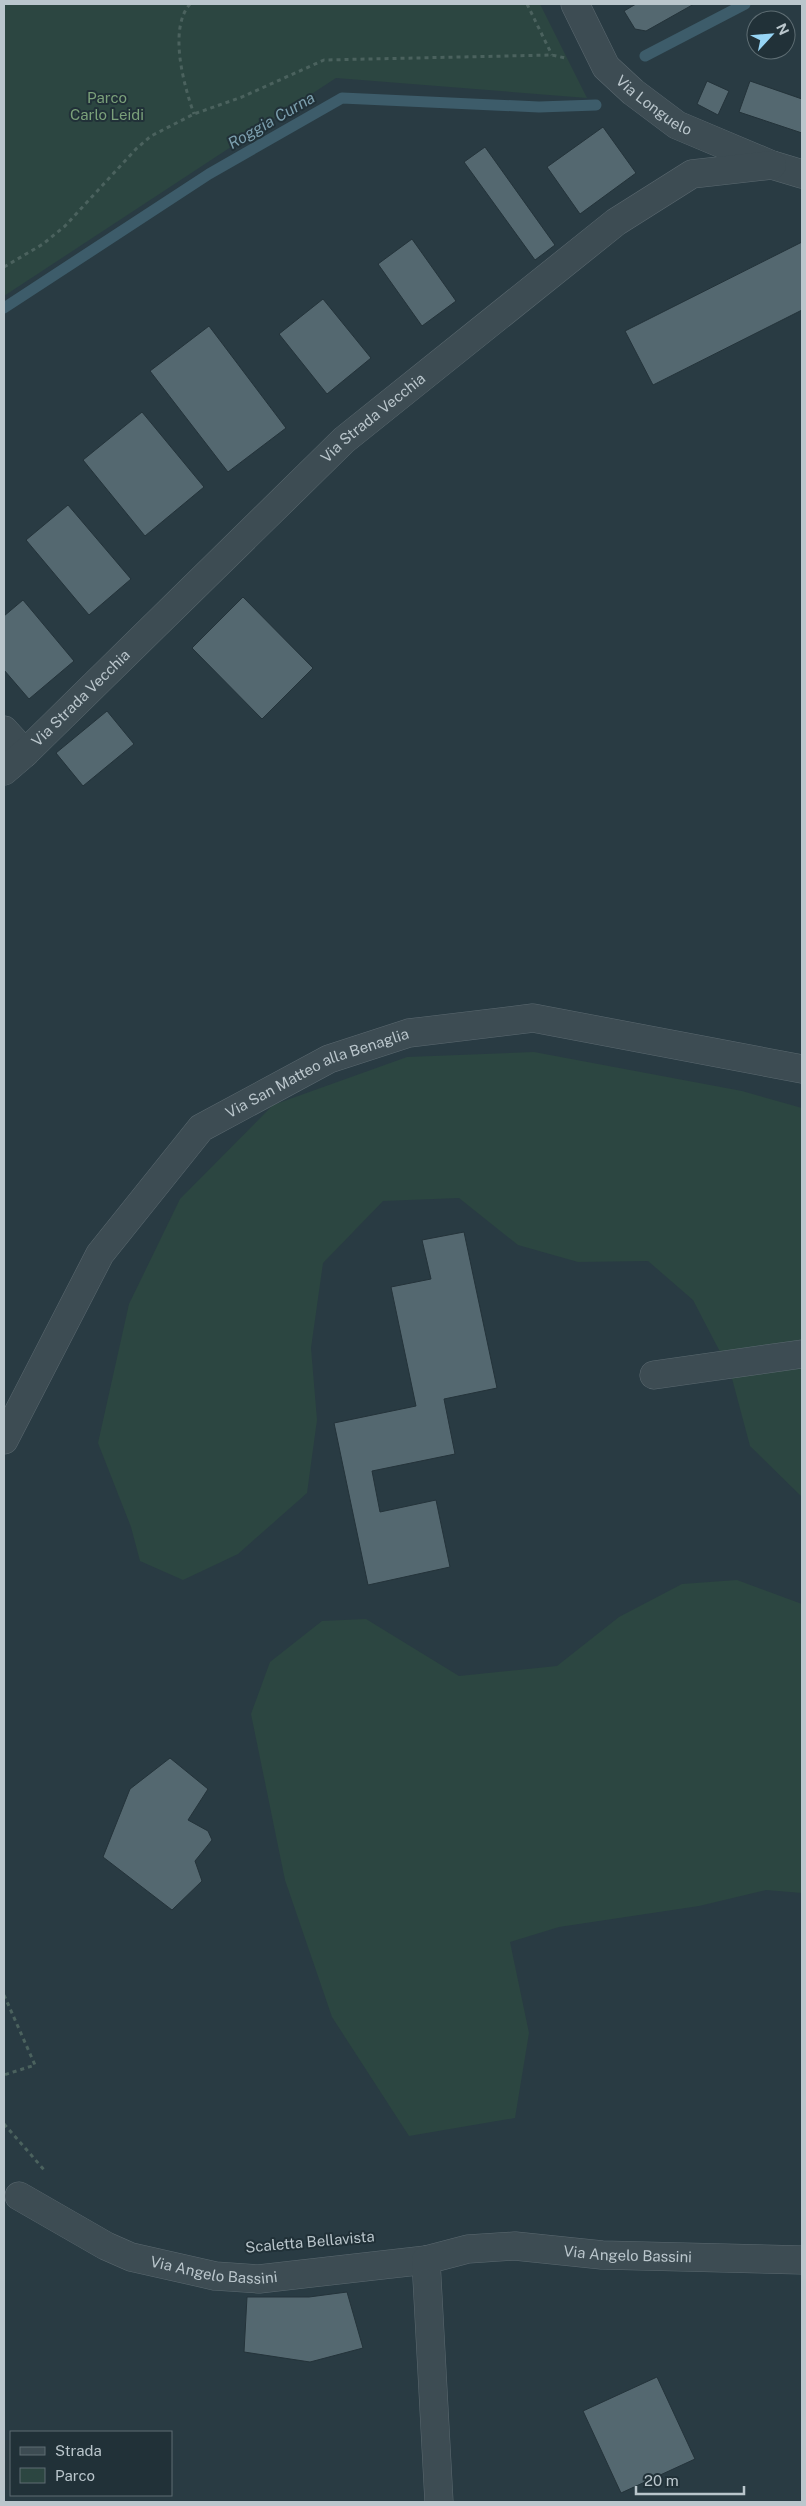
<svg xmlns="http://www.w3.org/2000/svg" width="806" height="2506" viewBox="0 0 806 2506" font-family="'Public Sans',sans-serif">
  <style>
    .green { fill: #2c4641 }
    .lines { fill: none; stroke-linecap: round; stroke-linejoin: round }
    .stream { stroke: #3d5c6a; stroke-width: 11 }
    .building { fill: #546870; stroke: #24333a }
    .street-casing { stroke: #5b6970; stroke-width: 29 }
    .path { stroke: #4b625e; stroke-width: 3; stroke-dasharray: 4 4; stroke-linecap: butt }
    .street { stroke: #3d4c53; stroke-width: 28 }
    .labels { text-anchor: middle; stroke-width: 4; stroke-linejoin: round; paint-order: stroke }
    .park-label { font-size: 15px; fill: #7ba17a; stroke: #213138 }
    .street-label { font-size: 15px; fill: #bac6cc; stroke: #213138 }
    .water-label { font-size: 16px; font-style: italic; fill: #7c9fae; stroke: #213138 }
  </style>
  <rect width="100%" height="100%" fill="#293b43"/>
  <path class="green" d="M 4,4 L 540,4 L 587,98 L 336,78 L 4,296 Z
    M 534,1052 L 742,1091 L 802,1108 L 802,1497 L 750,1446 L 730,1371 L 693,1300 L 648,1261 L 578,1262 L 518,1245 L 459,1198 L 383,1201 L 323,1263 L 311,1348 L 317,1420 L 307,1493 L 238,1554 L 183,1580 L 140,1561 L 131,1527 L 98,1443 L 129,1304 L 180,1199 L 273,1105 L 407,1057 Z
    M 737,1580 L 802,1604 L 802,1893 L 766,1890 L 699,1906 L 559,1927 L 510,1942 L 529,2033 L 515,2118 L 409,2136 L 332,2017 L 285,1880 L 251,1714 L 270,1662 L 322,1621 L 366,1619 L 459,1676 L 557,1666 L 619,1617 L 682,1584 Z"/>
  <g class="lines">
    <path class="stream" d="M 645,56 L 745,4
      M 4,308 L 209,174 L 342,98 L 539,107 L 596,105"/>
  </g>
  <path class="building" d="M 636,4 L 694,4 L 646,31 L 635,29 L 624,11 Z
    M 707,81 L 729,91 L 718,115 L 697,104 Z
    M 750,81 L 802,99 L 802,133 L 739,112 Z
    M 603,127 L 636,173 L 580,214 L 547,167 Z
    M 485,147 L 555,245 L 535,260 L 464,162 Z
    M 412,239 L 456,301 L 422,326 L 378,264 Z
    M 802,242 L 802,310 L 653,385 L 625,331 Z
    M 323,299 L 371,358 L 327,394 L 279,334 Z
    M 209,326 L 286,428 L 228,472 L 150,371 Z
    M 142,412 L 204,487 L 145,536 L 83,460 Z
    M 68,505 L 131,579 L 89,615 L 26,540 Z
    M 243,597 L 313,668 L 262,719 L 192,648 Z
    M 23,600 L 74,661 L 29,699 L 4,670 L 4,616 Z
    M 107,711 L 134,744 L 83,786 L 56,753 Z
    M 464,1232 L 497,1388 L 444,1399 L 455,1454 L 372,1471 L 380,1512 L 436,1500 L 450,1567 L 368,1585 L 334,1423 L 416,1406 L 391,1287 L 431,1279 L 422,1240 Z
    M 170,1758 L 208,1789 L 188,1820 L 208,1831 L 212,1840 L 195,1861 L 202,1881 L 172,1910 L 103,1857 L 130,1789 Z
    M 347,2292 L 363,2348 L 310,2362 L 244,2352 L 247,2297 L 309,2297 Z
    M 657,2377 L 695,2459 L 621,2493 L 583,2411 Z"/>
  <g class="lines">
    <defs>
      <g id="street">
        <path id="s1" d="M 575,4 L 606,67 L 633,92 L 677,125 L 772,165 L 802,174"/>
        <path d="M 4,730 L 25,753"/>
        <path id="s2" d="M 4,771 L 25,753 L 344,440 L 616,222 L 692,174 L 772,165"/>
        <path d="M 654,1375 L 802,1354"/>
        <path id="s3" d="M 4,1440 L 100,1254 L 201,1128 L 329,1059 L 409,1033 L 533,1018 L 802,1069"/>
        <path id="s4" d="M 19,2196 L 106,2246 L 131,2257 L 215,2276 L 259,2279 L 426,2260"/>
        <path id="s5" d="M 439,2502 L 426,2260 L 468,2249 L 515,2246 L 602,2255 L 802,2260"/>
      </g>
    </defs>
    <use href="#street" class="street-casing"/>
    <path class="path" d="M 190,4 C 168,29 184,86 194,114
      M 527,4 L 552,55
      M 4,267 L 43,244 L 65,226 L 136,149 L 151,136 L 194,114 L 242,97 L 324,60 L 552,55 L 565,58
      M 4,1995 L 35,2065 L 4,2075
      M 4,2124 L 46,2172"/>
    <use href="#street" class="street"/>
  </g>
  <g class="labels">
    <g class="park-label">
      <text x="107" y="103">Parco<tspan x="107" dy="17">Carlo Leidi</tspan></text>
    </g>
    <g class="street-label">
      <text dy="5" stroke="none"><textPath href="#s1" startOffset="132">Via Longuelo</textPath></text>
      <text dy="5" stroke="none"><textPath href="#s2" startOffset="511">Via Strada Vecchia</textPath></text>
      <text dy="5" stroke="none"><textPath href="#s2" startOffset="106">Via Strada Vecchia</textPath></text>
      <text dy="5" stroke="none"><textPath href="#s3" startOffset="500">Via San Matteo alla Benaglia</textPath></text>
      <text transform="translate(310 2242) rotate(-5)" y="5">Scaletta Bellavista</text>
      <text dy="5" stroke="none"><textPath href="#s5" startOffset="446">Via Angelo Bassini</textPath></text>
      <text dy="5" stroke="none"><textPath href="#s4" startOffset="212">Via Angelo Bassini</textPath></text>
    </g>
    <g class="water-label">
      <text transform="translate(271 120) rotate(-30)" y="6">Roggia Curna</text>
    </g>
  </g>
  <rect width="806" height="2506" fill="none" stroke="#bac6cc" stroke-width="10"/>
  <rect x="10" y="2431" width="162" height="65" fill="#213138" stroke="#5e6d73"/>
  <rect x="20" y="2447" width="25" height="8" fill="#3d4c53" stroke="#5e6d73"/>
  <text x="55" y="2456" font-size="15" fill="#bac6cc">Strada</text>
  <rect x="20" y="2468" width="25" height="15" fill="#2c4641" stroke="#5e6d73"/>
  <text x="55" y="2481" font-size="15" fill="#bac6cc">Parco</text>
  <g transform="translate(771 35) rotate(64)"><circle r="24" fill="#213138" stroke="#5e6d73"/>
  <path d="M0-4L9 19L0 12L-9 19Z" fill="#97d5f5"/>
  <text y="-8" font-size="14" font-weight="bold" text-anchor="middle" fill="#bac6cc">N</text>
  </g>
  <path d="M636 2486v8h108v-8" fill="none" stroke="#bac6cc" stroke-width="2.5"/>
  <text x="644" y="2486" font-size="15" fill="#bac6cc" stroke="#213138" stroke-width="4" paint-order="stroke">20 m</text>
</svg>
